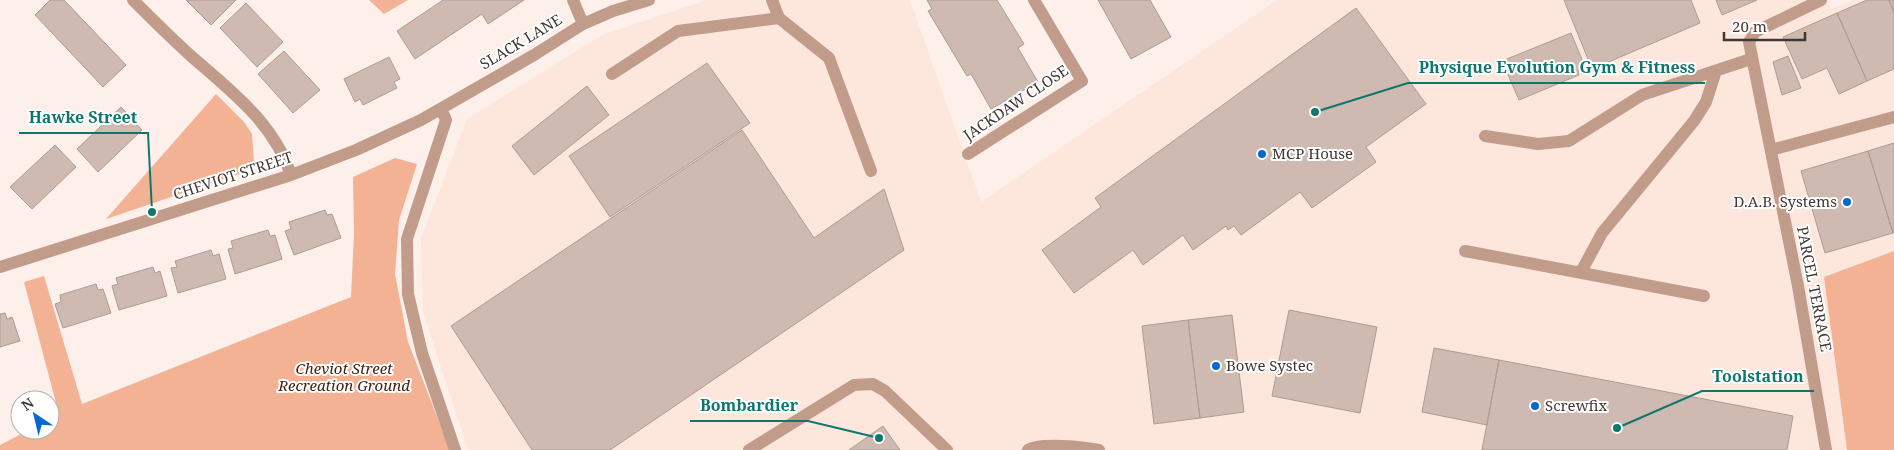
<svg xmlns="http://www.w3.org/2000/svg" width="1894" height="450" viewBox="0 0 1894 450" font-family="'Noto Serif',serif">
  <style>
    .built { fill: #fde6db }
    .green { fill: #f3b294 }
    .building { fill: #cebab0; stroke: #af9b92 }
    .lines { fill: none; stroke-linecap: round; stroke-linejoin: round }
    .minor { stroke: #c29c8a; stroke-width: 12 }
    .poi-dot { fill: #0768d0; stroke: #fff; stroke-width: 2 }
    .labels { text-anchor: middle; stroke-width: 4; stroke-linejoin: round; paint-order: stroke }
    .street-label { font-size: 15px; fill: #413834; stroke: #fff }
    .poi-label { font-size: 15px; fill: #413834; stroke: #fff; text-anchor: start }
    .park-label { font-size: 15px; font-style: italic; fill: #421; stroke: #fff }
    .leader { fill: none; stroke: #0f766e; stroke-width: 2 }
    .callout-dot { fill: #0f766e; stroke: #fff; stroke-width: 2 }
    .callout-label { font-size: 16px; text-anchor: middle; font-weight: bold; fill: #0f766e; stroke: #fff; stroke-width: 4; stroke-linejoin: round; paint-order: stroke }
  </style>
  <rect width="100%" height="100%" fill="#fdf0ea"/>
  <path class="built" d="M 707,0 L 910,0 L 981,202 L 1277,0 L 1828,0 L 1831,9 L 1853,0 L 1894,0 L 1894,251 L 1824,277 L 1847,450 L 468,450 L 423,312 L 421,238 L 467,119 L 602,35 Z"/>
  <path class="green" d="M 369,0 L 408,0 L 384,14 Z
    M 216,94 L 244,122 L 252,134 L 254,162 L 242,173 L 106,219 Z
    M 395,158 L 417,164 L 399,220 L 395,274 L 408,342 L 450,450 L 0,450 L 0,445 L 29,430 L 50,430 L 50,419 L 59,414 L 24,282 L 44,276 L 82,404 L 351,297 L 354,234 L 353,177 Z
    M 1894,251 L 1894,450 L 1847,450 L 1824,277 Z"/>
  <path class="building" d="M 50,0 L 64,0 L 126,65 L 103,87 L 35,15 Z
    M 186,0 L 236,0 L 211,25 Z
    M 443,0 L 524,0 L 488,24 L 482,14 L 415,59 L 397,31 Z
    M 927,0 L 997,0 L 1024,44 L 1018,48 L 1038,82 L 991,109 L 971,74 L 967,76 L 928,11 L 932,9 Z
    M 1098,0 L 1150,0 L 1171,37 L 1131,59 Z
    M 1564,0 L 1691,0 L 1700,23 L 1592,69 Z
    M 1716,0 L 1757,0 L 1722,15 Z
    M 1867,0 L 1889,0 L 1894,12 L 1894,69 L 1867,81 L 1837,13 Z
    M 1889,0 L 1894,0 L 1894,12 Z
    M 246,3 L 283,42 L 257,67 L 220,28 Z
    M 1356,8 L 1426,104 L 1366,147 L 1376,162 L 1312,208 L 1300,192 L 1241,235 L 1234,226 L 1228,230 L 1226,226 L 1193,250 L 1183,235 L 1143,265 L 1133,250 L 1074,293 L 1042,250 L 1101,207 L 1095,198 Z
    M 1837,13 L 1867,81 L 1839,94 L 1827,68 L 1802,79 L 1783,37 Z
    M 1571,33 L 1586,69 L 1578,71 L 1579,75 L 1519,100 L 1502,61 Z
    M 284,51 L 320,90 L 293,113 L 258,74 Z
    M 1788,56 L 1801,88 L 1782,95 L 1773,62 Z
    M 389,57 L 400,79 L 394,82 L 397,88 L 363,105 L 360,99 L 355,102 L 344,79 Z
    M 707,63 L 750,123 L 610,217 L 569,156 Z
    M 587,86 L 609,115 L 534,175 L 512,146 Z
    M 121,107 L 142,130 L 98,172 L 77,149 Z
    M 742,130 L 814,238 L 884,189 L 904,250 L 610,450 L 532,450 L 451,326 Z
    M 1894,143 L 1894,232 L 1893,233 L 1868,151 Z
    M 55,145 L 76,167 L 32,209 L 10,187 Z
    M 1868,151 L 1893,233 L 1825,253 L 1801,171 Z
    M 325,210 L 327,215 L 332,214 L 341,238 L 294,255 L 285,231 L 291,229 L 289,222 Z
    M 268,230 L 270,236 L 275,235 L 282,259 L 235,274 L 228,249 L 233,248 L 231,241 Z
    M 211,250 L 213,256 L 219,254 L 226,279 L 178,293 L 171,268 L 177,267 L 175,261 Z
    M 153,267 L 155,273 L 160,271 L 167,296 L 119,310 L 112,286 L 118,284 L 116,278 Z
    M 96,284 L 98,290 L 103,289 L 111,313 L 63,328 L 55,304 L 61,302 L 60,295 Z
    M 1289,310 L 1377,327 L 1360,413 L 1272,396 Z
    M 5,313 L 7,319 L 12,317 L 20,341 L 0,347 L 0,314 Z
    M 1232,315 L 1244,412 L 1200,418 L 1188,320 Z
    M 1188,320 L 1200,418 L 1154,424 L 1142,326 Z
    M 1434,348 L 1499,360 L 1487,425 L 1422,412 Z
    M 1499,360 L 1793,416 L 1787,450 L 1482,450 Z
    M 883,426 L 900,450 L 849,450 Z"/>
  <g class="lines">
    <path class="minor" d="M 133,0 C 152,19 171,38 191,56 C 231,91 274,123 291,175
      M 573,0 L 583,24
      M 1821,0 L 1755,32 L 1749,42 L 1798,286 L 1826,450
      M 779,18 L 829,58 L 871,171
      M 612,74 L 678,31 L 779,18 L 772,0
      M 441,109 L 446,120 L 407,239 L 408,294 L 422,353 L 455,450
      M 1485,136 L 1538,144 L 1569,141 L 1642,95 L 1751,59
      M 1771,150 L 1894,117
      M 968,154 L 1082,81 L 1034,0
      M 1465,251 L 1704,296
      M 0,267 L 291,175 L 356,150 L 421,120 L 534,55 L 583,24 L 613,11 L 649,0
      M 1581,272 L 1602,233 L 1694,121 L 1706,102 L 1716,71
      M 749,450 L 854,385 L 873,384 L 885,391 L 947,450
      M 1028,450 C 1040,442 1084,447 1099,450"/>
  </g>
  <g class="poi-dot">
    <circle cx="1262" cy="154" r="5"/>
    <circle cx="1847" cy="202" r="5"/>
    <circle cx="1216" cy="366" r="5"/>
    <circle cx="1535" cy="406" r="5"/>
  </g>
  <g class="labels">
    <g class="street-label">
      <text transform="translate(521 42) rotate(-31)" y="5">SLACK LANE</text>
      <text transform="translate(1016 103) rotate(-34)" y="5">JACKDAW CLOSE</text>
      <text transform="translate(233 176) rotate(-18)" y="5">CHEVIOT STREET</text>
      <text transform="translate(1814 289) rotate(79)" y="5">PARCEL TERRACE</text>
    </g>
    <g class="poi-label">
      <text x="1272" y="159">MCP House</text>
      <text x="1837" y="207" text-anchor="end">D.A.B. Systems</text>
      <text x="1226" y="371">Bowe Systec</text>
      <text x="1545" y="411">Screwfix</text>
    </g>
    <g class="park-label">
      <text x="344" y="374">Cheviot Street<tspan x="344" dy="17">Recreation Ground</tspan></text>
    </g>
  </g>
  <path class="leader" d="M1315 112L1408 83H1705M152 212L148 133H19M1617 428L1702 391H1814M879 438L808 421H690"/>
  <g class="callout-dot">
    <circle cx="1315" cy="112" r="5"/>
    <circle cx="152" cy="212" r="5"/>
    <circle cx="1617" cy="428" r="5"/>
    <circle cx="879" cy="438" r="5"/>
  </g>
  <g class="callout-label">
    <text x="1557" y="73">Physique Evolution Gym &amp; Fitness</text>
    <text x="83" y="123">Hawke Street</text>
    <text x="1758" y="382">Toolstation</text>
    <text x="749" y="411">Bombardier</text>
  </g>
  <g transform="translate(35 415) rotate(325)"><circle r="24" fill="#ffffff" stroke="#b3afae"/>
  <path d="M0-4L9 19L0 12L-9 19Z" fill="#0768d0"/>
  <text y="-8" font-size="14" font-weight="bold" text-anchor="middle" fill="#413834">N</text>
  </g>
  <path d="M1724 32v8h81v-8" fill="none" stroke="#413834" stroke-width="2.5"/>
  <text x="1732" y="32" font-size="15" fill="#413834" stroke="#ffffff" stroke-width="4" paint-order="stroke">20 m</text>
</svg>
